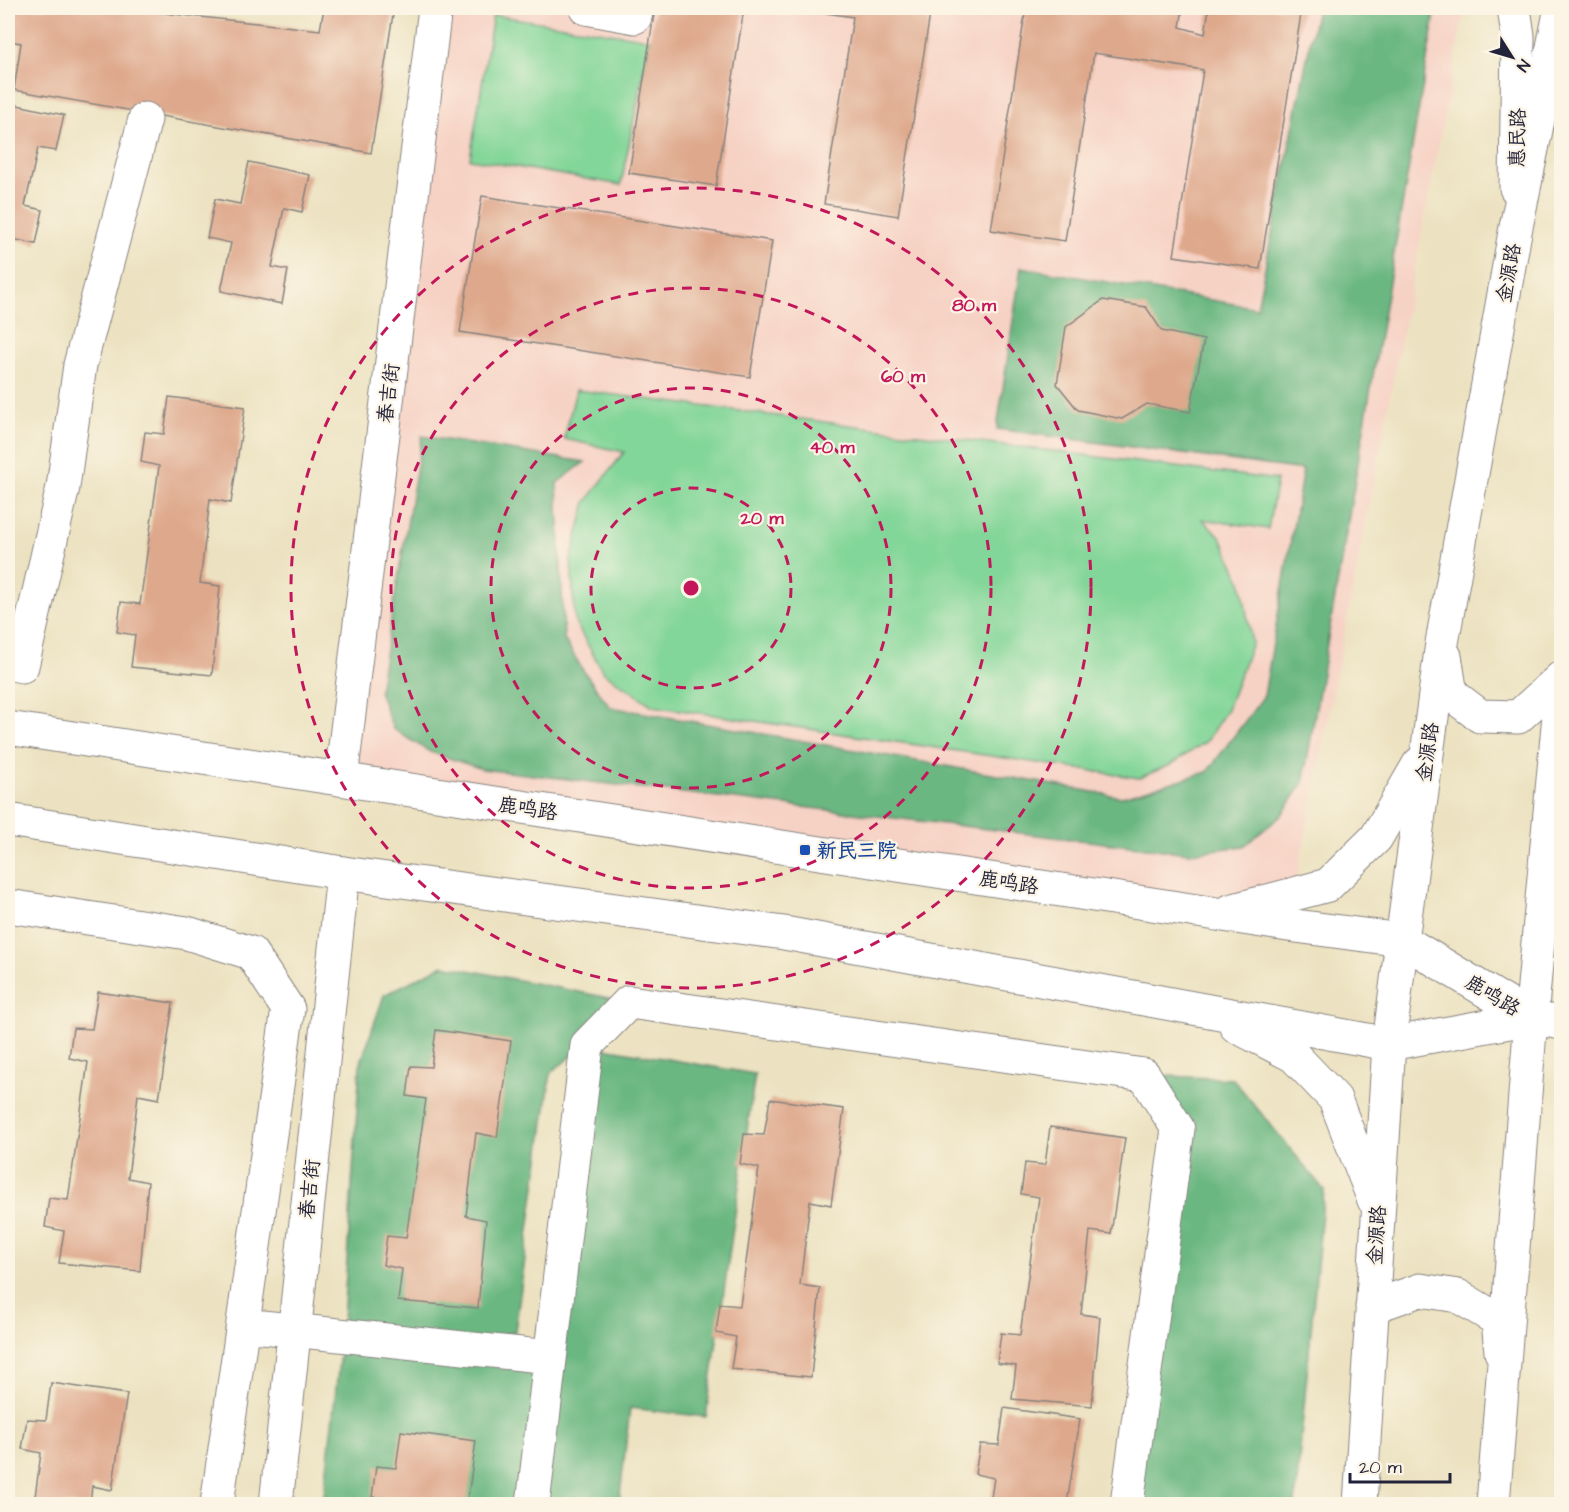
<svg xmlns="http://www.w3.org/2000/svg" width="1569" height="1512" viewBox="0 0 1569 1512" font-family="'Architects Daughter','LXGW WenKai TC',sans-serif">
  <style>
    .built { fill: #f6d2c4 }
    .green { fill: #83d699; stroke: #527c6a; stroke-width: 1.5 }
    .forest { fill: #6ab781; stroke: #466c5e; stroke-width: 1.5; fill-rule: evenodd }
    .building { fill: #dea88c }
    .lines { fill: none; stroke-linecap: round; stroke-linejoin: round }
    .minor-casing { stroke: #87827e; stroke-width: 35 }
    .major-casing { stroke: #87827e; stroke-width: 35 }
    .minor { stroke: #fff; stroke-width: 33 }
    .major { stroke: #fff; stroke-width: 33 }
    .ring { fill: none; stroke: #c2185b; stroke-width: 3; stroke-dasharray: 10 8 }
    .transit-dot { fill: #1a4fb4; stroke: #fcf5e5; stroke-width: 2 }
    .labels { text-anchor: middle; stroke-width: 4.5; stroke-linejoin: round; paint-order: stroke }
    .street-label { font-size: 20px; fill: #22223b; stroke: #fcf5e5 }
    .transit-label { font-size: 20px; font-weight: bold; fill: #164399; stroke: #fcf5e5; text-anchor: start }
    .centre { fill: #c2185b; stroke: #fcf5e5; stroke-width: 3 }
    .ring-label { font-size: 18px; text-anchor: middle; font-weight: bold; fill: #c2185b; stroke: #fcf5e5; stroke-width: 4.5; stroke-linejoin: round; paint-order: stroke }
  </style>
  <rect width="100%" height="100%" fill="#fcf5e5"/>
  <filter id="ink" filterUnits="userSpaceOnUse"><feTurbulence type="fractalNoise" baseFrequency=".0167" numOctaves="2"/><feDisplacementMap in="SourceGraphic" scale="12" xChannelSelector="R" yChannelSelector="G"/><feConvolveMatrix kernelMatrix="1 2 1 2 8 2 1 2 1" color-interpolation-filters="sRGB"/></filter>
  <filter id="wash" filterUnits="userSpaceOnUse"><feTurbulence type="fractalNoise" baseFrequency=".008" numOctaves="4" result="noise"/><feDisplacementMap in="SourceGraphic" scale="24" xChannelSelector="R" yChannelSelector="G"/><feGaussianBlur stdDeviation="1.35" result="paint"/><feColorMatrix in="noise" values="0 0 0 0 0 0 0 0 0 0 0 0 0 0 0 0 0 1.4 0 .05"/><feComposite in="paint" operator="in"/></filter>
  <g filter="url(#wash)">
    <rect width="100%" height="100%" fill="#ece2c1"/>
    <path class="built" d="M 435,8 L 1465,8 L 1288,925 L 341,779 Z"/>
    <path class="green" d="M 493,15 L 650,39 L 621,185 L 470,159 Z
      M 576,390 L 1277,480 L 1268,529 L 1202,519 L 1220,536 L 1241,581 L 1252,643 L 1227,709 L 1207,741 L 1170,765 L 1139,778 L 653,706 L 603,672 L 575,622 L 571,560 L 586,502 L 624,452 L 564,439 Z"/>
    <path class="forest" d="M 1317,8 L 1436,8 L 1303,784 L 1281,816 L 1244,846 L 1189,853 L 482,769 L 430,752 L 393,729 L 379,691 L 422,436 L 585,462 L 557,483 L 564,639 L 582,669 L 610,707 L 1122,797 L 1207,772 L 1264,696 L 1303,470 L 997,429 L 1021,267 L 1257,308 Z
      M 443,965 L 629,1002 L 587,1045 L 755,1074 L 706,1417 L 630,1408 L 619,1504 L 323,1504 L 342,1335 L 360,1065 L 384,995 ZM 586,1046 L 550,1357 L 512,1352 L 551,1072 Z
      M 1144,1075 L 1233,1079 L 1324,1190 L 1295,1504 L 1127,1504 L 1178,1129 Z
      M 1561,1384 L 1561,1504 L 1551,1504 Z"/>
    <g id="blocks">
      <path class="building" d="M 8,8 L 117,8 L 320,30 L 324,8 L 394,8 L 371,153 L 14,90 L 21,43 L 8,41 Z
        M 655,8 L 744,8 L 716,186 L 629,173 Z
        M 800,8 L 931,8 L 898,216 L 824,204 L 853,17 L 799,9 Z
        M 1026,8 L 1183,8 L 1180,27 L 1205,34 L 1209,8 L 1302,8 L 1260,269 L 1174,256 L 1203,70 L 1094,53 L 1065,241 L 991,230 Z
        M 8,103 L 64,115 L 56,151 L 38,148 L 25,206 L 43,210 L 36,244 L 8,238 Z
        M 249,162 L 310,175 L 302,212 L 284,208 L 272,267 L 288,270 L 282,304 L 221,291 L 231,243 L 207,238 L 215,199 L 240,204 Z
        M 482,196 L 772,241 L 750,377 L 460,332 Z
        M 1103,300 L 1146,307 L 1162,331 L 1204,340 L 1190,412 L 1147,404 L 1122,419 L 1078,410 L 1057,384 L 1066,327 Z
        M 169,397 L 245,407 L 231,503 L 210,499 L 200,583 L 220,586 L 212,675 L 131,667 L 135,635 L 117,632 L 121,602 L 140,604 L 159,466 L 141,462 L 145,432 L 164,434 Z
        M 98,992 L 173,1003 L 159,1099 L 138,1095 L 128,1178 L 148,1182 L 140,1271 L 59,1263 L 64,1231 L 45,1227 L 49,1198 L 68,1200 L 88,1062 L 69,1058 L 73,1028 L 92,1029 Z
        M 436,1030 L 511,1041 L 497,1137 L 476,1133 L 466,1216 L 486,1220 L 478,1308 L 398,1301 L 402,1269 L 383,1265 L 387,1236 L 406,1238 L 426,1099 L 407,1096 L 411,1066 L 431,1067 Z
        M 770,1099 L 844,1109 L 831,1205 L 810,1201 L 800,1285 L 820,1288 L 811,1377 L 731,1369 L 736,1337 L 716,1333 L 720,1304 L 740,1306 L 759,1168 L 740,1164 L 744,1134 L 764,1135 Z
        M 1050,1127 L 1125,1138 L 1111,1234 L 1090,1231 L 1081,1314 L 1100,1317 L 1092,1406 L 1012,1399 L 1016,1366 L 997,1363 L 1001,1333 L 1020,1335 L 1039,1197 L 1021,1194 L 1025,1163 L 1045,1165 Z
        M 51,1383 L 127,1394 L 112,1490 L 92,1486 L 90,1504 L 34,1504 L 41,1453 L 22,1449 L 27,1419 L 46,1420 Z
        M 1004,1408 L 1080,1419 L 1067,1504 L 990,1504 L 994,1478 L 975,1474 L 980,1444 L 999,1445 Z
        M 401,1431 L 476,1441 L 467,1504 L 390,1504 L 391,1500 L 372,1497 L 376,1466 L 396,1468 Z"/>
    </g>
  </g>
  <g filter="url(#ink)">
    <use href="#blocks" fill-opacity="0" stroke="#87827e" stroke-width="1.5"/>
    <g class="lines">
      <defs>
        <path id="minor" d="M 586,8 L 635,17 L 637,8
          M 1514,8 L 1518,36 L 1516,188
          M 8,663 L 22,666 L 63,487 L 80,365 L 145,119
          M 341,779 L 435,8
          M 8,906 L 187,933 L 251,953 L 288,1009 L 217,1504
          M 1531,1018 L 1562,1023
          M 243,1325 L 550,1357
          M 276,1504 L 343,873
          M 533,1504 L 587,1045 L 629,1002 L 1144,1075 L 1178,1129 L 1127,1504"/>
        <path id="major" d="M 1445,656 L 1451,694 L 1480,716 L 1518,717 L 1562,677
          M 8,728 L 1288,925 L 1402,940 L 1531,1018
          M 8,820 L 343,873 L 784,933 L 1389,1044 L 1531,1018
          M 1230,911 L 1328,885 L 1376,838 L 1419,764
          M 1236,1026 L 1294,1056 L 1335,1099 L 1374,1200
          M 1372,1307 L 1420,1290 L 1458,1296 L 1498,1320 L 1501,1352
          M 1360,1504 L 1389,1044 L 1402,940 L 1442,643 L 1515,232 L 1561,8
          M 1493,1504 L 1531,1018 L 1562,682"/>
      </defs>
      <use href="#minor" class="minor-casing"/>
      <use href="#major" class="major-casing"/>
      <use href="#minor" class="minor"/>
      <use href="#major" class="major"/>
    </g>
  </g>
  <g class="ring">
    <circle cx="691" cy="588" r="100"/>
    <circle cx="691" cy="588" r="200"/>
    <circle cx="691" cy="588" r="300"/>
    <circle cx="691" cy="588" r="400"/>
  </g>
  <rect class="transit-dot" x="799" y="844" width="12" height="12" rx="3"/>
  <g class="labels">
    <g class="street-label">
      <text transform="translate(1517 138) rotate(-89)" y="7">惠民路</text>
      <text transform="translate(1508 273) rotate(-80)" y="7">金源路</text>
      <text transform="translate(388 393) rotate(-83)" y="7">春吉街</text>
      <text transform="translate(1427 752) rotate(-82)" y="7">金源路</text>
      <text transform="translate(528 808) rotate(9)" y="7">鹿鸣路</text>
      <text transform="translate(1009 882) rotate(9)" y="7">鹿鸣路</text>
      <text transform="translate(1493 995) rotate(31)" y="7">鹿鸣路</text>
      <text transform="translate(309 1189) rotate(-84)" y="7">春吉街</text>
      <text transform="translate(1376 1235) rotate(-86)" y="7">金源路</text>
    </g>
    <g class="transit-label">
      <text x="817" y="857">新民三院</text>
    </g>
  </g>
  <circle cx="691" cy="588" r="9" class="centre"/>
  <g class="ring-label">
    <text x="974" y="311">80 m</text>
    <text x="903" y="382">60 m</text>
    <text x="832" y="453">40 m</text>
    <text x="762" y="524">20 m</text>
  </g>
  <rect width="1569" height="1512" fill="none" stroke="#fcf5e5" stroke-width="30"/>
  <g transform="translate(1512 57) rotate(127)" stroke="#fcf5e5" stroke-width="4.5" paint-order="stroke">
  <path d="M0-4.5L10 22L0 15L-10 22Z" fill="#22223b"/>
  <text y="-9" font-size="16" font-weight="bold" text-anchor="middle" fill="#22223b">N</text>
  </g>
  <path d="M1350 1473v9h100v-9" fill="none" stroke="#22223b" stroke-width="3"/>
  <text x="1359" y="1473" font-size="18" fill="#22223b" stroke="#fcf5e5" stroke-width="4.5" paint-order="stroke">20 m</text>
</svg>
